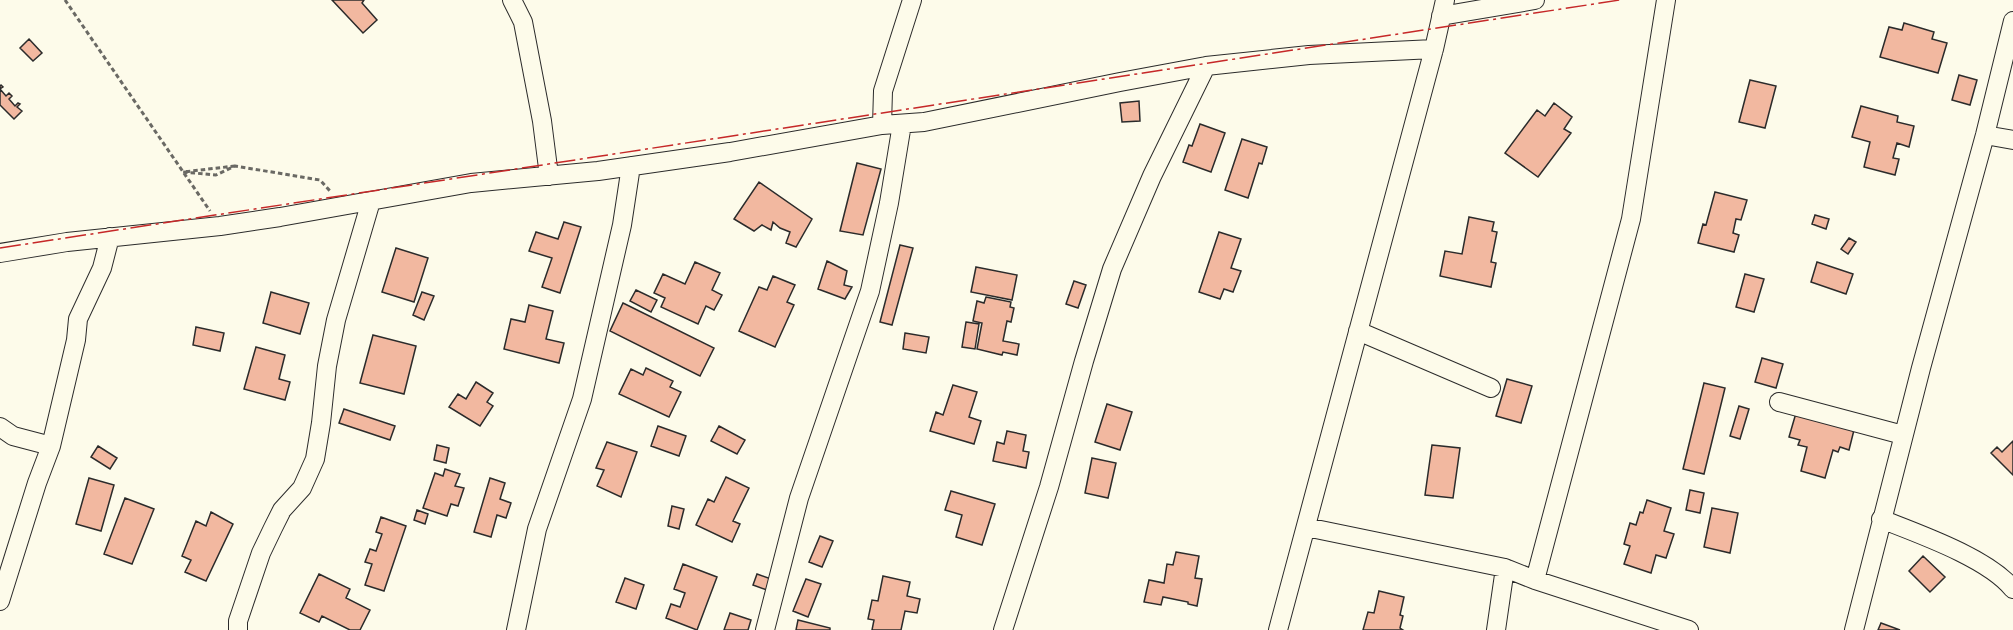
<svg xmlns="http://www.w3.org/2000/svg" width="2013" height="630" viewBox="0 0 2013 630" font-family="'Open Sans',sans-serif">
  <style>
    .building { fill: #f2b8a0; stroke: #2b2b2b; stroke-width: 1.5 }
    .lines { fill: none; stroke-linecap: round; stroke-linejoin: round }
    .minor-casing { stroke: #2b2b2b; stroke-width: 20 }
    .path { stroke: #6a6964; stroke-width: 3; stroke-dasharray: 4.5 3; stroke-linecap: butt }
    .minor { stroke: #fdfbea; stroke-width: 18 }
    .power { stroke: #c62828; stroke-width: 1.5; stroke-dasharray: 21 4.5 3 4.5; stroke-linecap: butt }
  </style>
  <rect width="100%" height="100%" fill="#fdfbea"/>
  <path class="building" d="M 332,0 L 364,0 L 362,3 L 377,20 L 363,33 Z
    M 1904,23 L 1934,32 L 1932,39 L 1947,43 L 1938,73 L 1880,57 L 1889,27 L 1902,30 Z
    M 29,39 L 42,53 L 33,61 L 20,48 Z
    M 1959,75 L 1977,80 L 1970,105 L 1952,100 Z
    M 1750,80 L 1776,86 L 1765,128 L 1739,122 Z
    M 1,85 L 3,87 L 0,89 L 6,96 L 9,93 L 12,96 L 9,99 L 15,106 L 18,103 L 20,104 L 17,107 L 22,111 L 14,119 L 0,105 L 0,86 Z
    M 1139,101 L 1140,121 L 1122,122 L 1120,103 Z
    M 1554,103 L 1572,117 L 1564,129 L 1571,133 L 1538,177 L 1505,153 L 1537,110 L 1545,116 Z
    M 1861,106 L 1898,116 L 1897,122 L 1914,126 L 1909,147 L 1897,143 L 1893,158 L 1899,159 L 1895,175 L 1864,167 L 1870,142 L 1852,137 Z
    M 1200,124 L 1225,133 L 1211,172 L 1183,162 L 1189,145 L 1192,146 Z
    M 1242,139 L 1267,147 L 1262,164 L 1259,163 L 1248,198 L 1225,190 Z
    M 857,163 L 881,169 L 863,235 L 840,231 Z
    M 759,182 L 812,219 L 796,247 L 786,243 L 790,232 L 780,228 L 773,222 L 771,230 L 762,225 L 754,231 L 734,219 Z
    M 1715,192 L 1747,200 L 1741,220 L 1736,219 L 1733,233 L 1739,235 L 1734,252 L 1698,243 L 1703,224 L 1706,225 Z
    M 1815,215 L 1829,219 L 1826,229 L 1812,224 Z
    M 1469,217 L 1494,222 L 1492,231 L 1497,232 L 1491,262 L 1496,263 L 1491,287 L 1440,276 L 1445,251 L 1462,254 Z
    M 564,222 L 581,227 L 560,293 L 542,287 L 552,258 L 529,251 L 536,232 L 558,239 Z
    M 1219,232 L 1241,239 L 1231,268 L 1241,271 L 1233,292 L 1224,289 L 1220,299 L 1199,292 Z
    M 1849,238 L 1856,242 L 1848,254 L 1841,249 Z
    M 900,245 L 913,248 L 892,325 L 880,322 Z
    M 396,248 L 428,258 L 414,302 L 382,292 Z
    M 827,261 L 847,271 L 844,285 L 852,287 L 845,299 L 818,289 Z
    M 695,262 L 720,273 L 712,290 L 722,295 L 714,310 L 706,306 L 698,324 L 661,307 L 665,298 L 654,293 L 663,274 L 685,284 Z
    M 1817,262 L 1853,274 L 1846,294 L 1811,282 Z
    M 976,267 L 1017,275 L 1012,300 L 971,292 Z
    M 1745,274 L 1764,279 L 1754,312 L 1736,307 Z
    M 773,276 L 795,285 L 787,302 L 794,305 L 775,347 L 739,331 L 759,287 L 767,290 Z
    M 1074,281 L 1086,285 L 1078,308 L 1066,304 Z
    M 636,290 L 657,300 L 651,312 L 630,301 Z
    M 271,292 L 309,303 L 300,334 L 263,323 Z
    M 422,292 L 434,296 L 424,320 L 413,315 Z
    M 986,297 L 1011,302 L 1010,307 L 1014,308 L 1011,322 L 1007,321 L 1003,341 L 1019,344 L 1017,355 L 1003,352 L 1002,355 L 977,349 L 982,323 L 973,321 L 977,301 L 984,303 Z
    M 623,303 L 714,348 L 700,376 L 610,331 Z
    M 529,305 L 553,311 L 546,339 L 564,343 L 559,363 L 504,349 L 511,319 L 525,322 Z
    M 966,322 L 979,324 L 975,349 L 962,347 Z
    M 196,327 L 224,333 L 220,351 L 193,345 Z
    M 905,333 L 929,337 L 926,353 L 903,349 Z
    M 373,335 L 416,346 L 404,394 L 360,383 Z
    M 256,347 L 285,355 L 279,379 L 290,382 L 285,400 L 244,389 Z
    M 1762,358 L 1783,364 L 1776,388 L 1755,382 Z
    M 646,368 L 673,381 L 670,387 L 681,392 L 669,417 L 619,394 L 631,369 L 643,375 Z
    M 1507,379 L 1532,386 L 1521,423 L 1496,416 Z
    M 476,382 L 493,393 L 487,402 L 493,406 L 480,426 L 449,407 L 458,394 L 466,399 Z
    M 1704,383 L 1725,388 L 1704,474 L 1683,469 Z
    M 953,385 L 977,392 L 969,417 L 981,421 L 974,444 L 930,431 L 936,412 L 943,415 Z
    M 1107,404 L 1132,412 L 1120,450 L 1095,442 Z
    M 1739,406 L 1749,409 L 1740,439 L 1730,436 Z
    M 344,409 L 395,426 L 390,440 L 339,423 Z
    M 1796,413 L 1854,430 L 1849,450 L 1840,447 L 1838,452 L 1833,450 L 1825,478 L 1801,471 L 1807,447 L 1798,445 L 1800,440 L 1789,437 Z
    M 658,426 L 686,436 L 679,456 L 651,446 Z
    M 719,426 L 745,440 L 737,454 L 711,441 Z
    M 1007,431 L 1026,435 L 1023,451 L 1029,452 L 1026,468 L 993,461 L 997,442 L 1004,444 Z
    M 2013,441 L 2013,475 L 1991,453 L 1997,447 L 2002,452 Z
    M 607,442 L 637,452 L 621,497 L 597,486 L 604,470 L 596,468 Z
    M 437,445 L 449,448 L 446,463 L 434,460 Z
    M 1432,445 L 1460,448 L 1453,498 L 1425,495 Z
    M 98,446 L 117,458 L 110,469 L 91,457 Z
    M 1092,458 L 1116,463 L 1108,498 L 1085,493 Z
    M 445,469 L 460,474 L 455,486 L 464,488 L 458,506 L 451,504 L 447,516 L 423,508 L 435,473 L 443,476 Z
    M 726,477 L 749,488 L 733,521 L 740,524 L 732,542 L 696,525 L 708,499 L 714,502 Z
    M 89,478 L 114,485 L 101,531 L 76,524 Z
    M 490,478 L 505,483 L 500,499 L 511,503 L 506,518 L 497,515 L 491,537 L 474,532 Z
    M 1690,490 L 1704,493 L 1700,513 L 1686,510 Z
    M 951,491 L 995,504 L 982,545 L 956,537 L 962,515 L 945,510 Z
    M 125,498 L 154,509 L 132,564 L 104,554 Z
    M 1647,500 L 1671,508 L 1664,531 L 1674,534 L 1666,558 L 1656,555 L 1651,573 L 1624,564 L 1630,546 L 1624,544 L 1630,523 L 1636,525 L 1640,512 L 1643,513 Z
    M 672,506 L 684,509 L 679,529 L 668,526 Z
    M 1712,508 L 1738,513 L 1730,553 L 1704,547 Z
    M 417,510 L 428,514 L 425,524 L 414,520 Z
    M 211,512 L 233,524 L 206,581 L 185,572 L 191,560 L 182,556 L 196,521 L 206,526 Z
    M 381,517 L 406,526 L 384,591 L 365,585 L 372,564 L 365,562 L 370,549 L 376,551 L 382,534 L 376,532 Z
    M 820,536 L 833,541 L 822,567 L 809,562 Z
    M 1176,552 L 1199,556 L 1195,578 L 1202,579 L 1197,606 L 1188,604 L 1188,602 L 1163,597 L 1161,605 L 1144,602 L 1149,580 L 1164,583 L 1167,564 L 1173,565 Z
    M 1923,556 L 1945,577 L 1930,592 L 1909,571 Z
    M 683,564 L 717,577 L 697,630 L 666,618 L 671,604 L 680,607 L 685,593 L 674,589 Z
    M 319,574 L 350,589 L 346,598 L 370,610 L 360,630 L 350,630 L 322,616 L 319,622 L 300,613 Z
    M 757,574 L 771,579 L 767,590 L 753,585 Z
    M 883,576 L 910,582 L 907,596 L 920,599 L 917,613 L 905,611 L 901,630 L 872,630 L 874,620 L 868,619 L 872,600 L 878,601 Z
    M 625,578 L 644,585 L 636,609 L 616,602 Z
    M 806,579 L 821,584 L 808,617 L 793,611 Z
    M 1379,591 L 1404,597 L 1400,615 L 1403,616 L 1400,628 L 1403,630 L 1363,630 L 1368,612 L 1374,613 Z
    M 730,613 L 751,620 L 748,630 L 724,630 Z
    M 798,620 L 830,628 L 830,630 L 796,630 Z
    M 1881,623 L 1900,630 L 1878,630 Z"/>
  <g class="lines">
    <defs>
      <path id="minor" d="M 512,0 L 523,22 L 542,121 L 549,176
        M 912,0 L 883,91 L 882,125 L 924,122 L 1120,82 L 1206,66 L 1309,55 L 1434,49
        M 1441,16 L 1535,0
        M 1985,135 L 2013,140
        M 0,253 L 67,242 L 220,226 L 280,217 L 471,183 L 598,171 L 730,152 L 882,125
        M 1358,331 L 1491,388
        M 1779,402 L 1903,435
        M 0,427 L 13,436 L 51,446
        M 1881,519 C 1919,534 1988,558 2013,589
        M 1306,527 L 1505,568 L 1535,580 L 1689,630
        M 1535,580 L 1631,219 L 1666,0
        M 0,601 L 37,483 L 51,446 L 76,340 L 78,319 L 102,268 L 110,237
        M 238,630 L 238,621 L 261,553 L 273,528 L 282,510 L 302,488 L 315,459 L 321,423 L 327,366 L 336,320 L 371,201
        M 516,630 L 537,529 L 582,399 L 622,225 L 631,166
        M 765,630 L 799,498 L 870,291 L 889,203 L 902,124
        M 1003,630 L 1049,487 L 1084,361 L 1112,269 L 1152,176 L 1206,66
        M 1278,630 L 1434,49 L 1445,0
        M 1496,630 L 1505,568
        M 1854,630 L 1921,368 L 1985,135 L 2013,21"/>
    </defs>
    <use href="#minor" class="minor-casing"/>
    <path class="path" d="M 65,0 L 210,211
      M 235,166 L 183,172 L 216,175 L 235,166 L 320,180 L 330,191"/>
    <use href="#minor" class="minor"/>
    <path class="power" d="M 0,248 L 1620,0"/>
  </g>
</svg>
